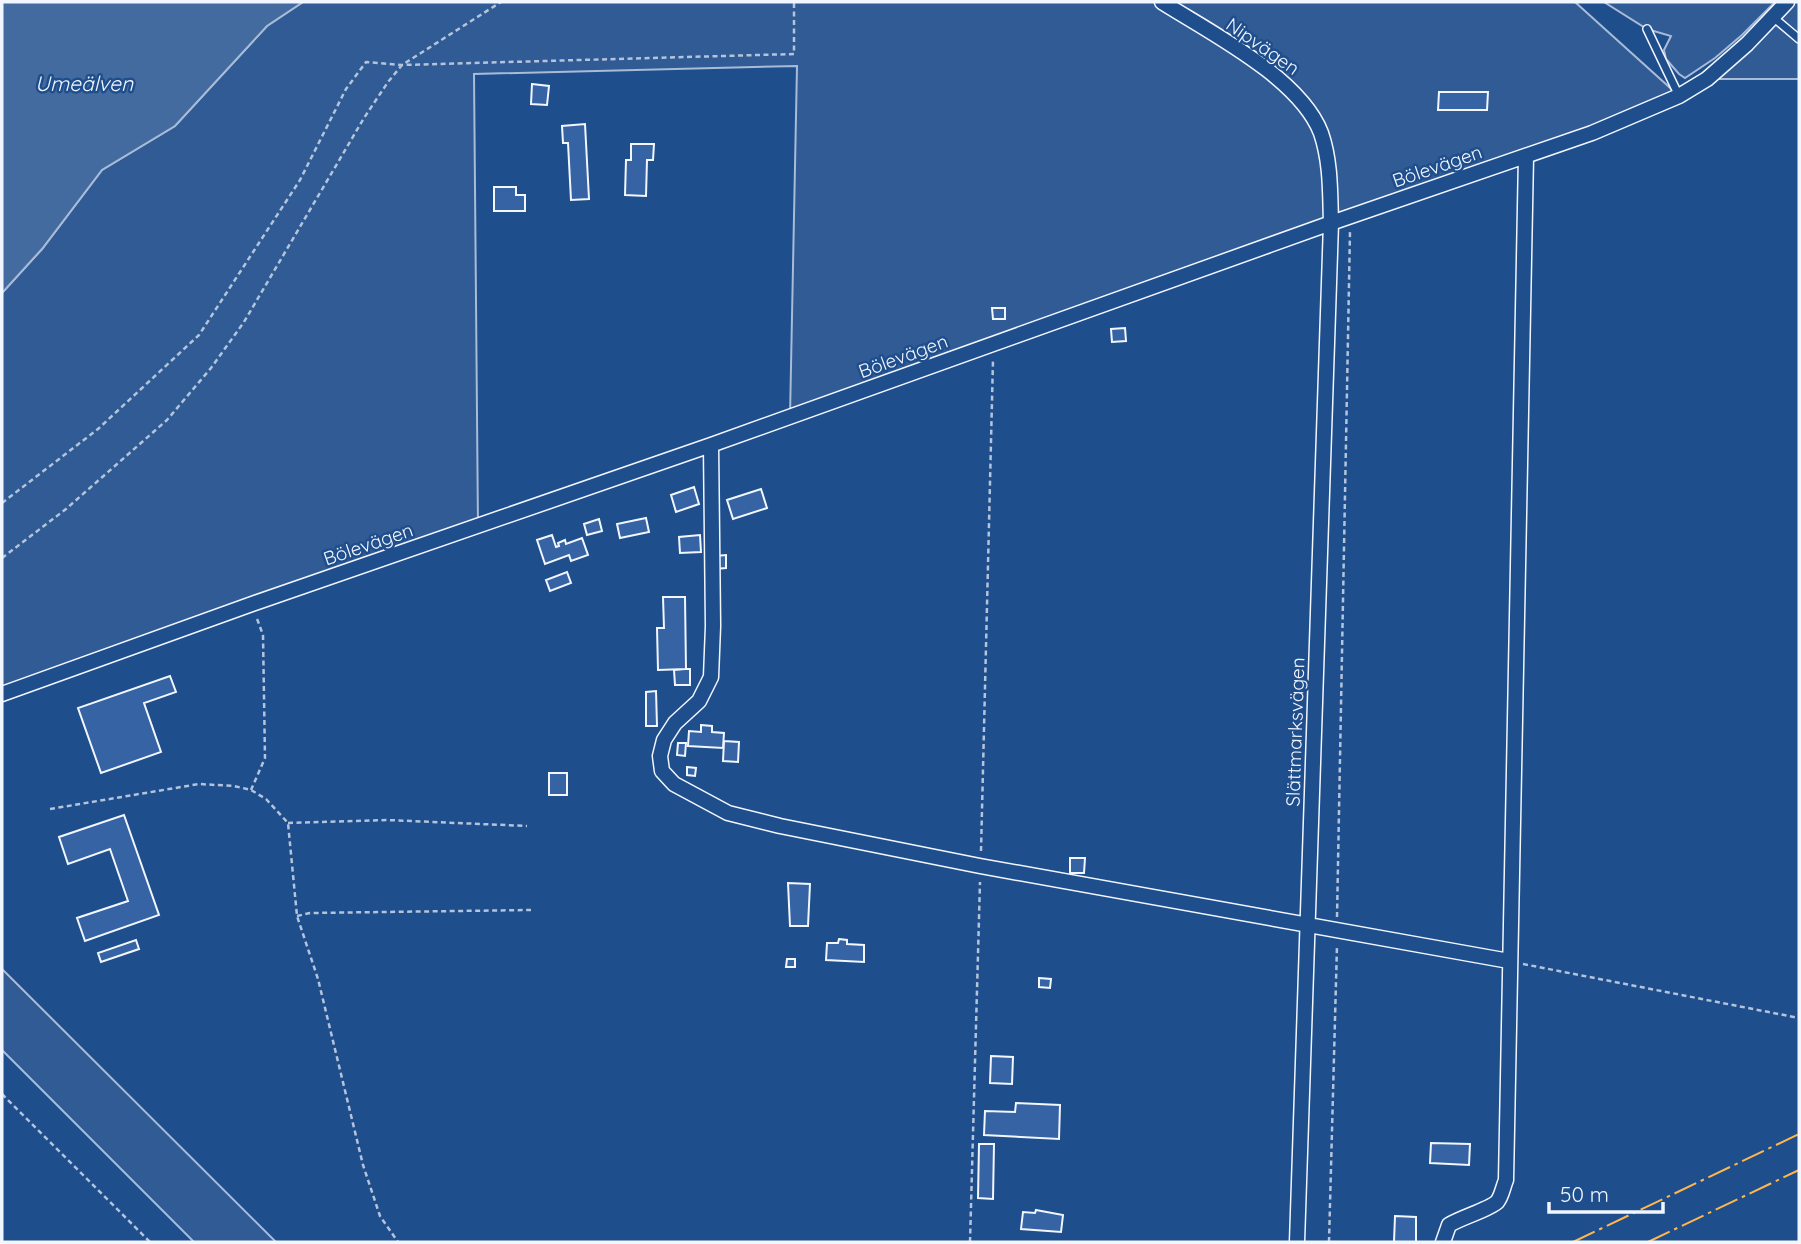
<svg xmlns="http://www.w3.org/2000/svg" width="1801" height="1244" viewBox="0 0 1801 1244" font-family="Quicksand,sans-serif">
  <style>
    .built { fill: #305b95; stroke: #a8bbd7; stroke-width: 2 }
    .water { fill: #446ba0; stroke: #a8bbd7; stroke-width: 2 }
    .building { fill: #3563a3; stroke: #f2f6ff; stroke-width: 2 }
    .lines { fill: none; stroke-linecap: round; stroke-linejoin: round }
    .lane-casing { stroke: #f2f6ff; stroke-width: 10 }
    .street-casing { stroke: #f2f6ff; stroke-width: 17 }
    .path { stroke: #b3c4dc; stroke-width: 2.5; stroke-dasharray: 5 3.5; stroke-linecap: butt }
    .lane { stroke: #1f4e8c; stroke-width: 7 }
    .street { stroke: #1f4e8c; stroke-width: 14 }
    .power { stroke: #ffb74d; stroke-width: 2; stroke-dasharray: 24 5 3.5 5; stroke-linecap: butt }
    .labels { text-anchor: middle; stroke-width: 5; stroke-linejoin: round; paint-order: stroke }
    .street-label { font-size: 19px; fill: #f2f6ff; stroke: #1f4e8c }
    .water-label { font-size: 21px; font-style: italic; fill: #f2f6ff; stroke: #1f4e8c }
  </style>
  <rect width="100%" height="100%" fill="#1f4e8c"/>
  <path class="built" d="M 303,2 L 1575,2 L 1679,96 L 790,417 L 797,66 L 474,74 L 478,527 L 2,694 L 2,293 L 42,249 L 102,170 L 175,126 L 267,26 Z
    M 1604,2 L 1775,2 L 1742,35 L 1715,58 L 1685,78 L 1679,74 L 1666,59 L 1664,50 L 1671,36 L 1647,29 Z
    M 1787,2 L 1799,2 L 1799,79 L 1707,79 Z
    M 2,969 L 276,1242 L 194,1242 L 2,1050 Z"/>
  <path class="water" d="M 2,2 L 303,2 L 267,26 L 175,126 L 102,170 L 42,249 L 2,293 Z"/>
  <path class="building" d="M 532,84 L 549,86 L 547,105 L 531,104 Z
    M 1439,92 L 1488,92 L 1487,110 L 1438,110 Z
    M 585,124 L 589,199 L 571,200 L 568,143 L 563,143 L 562,126 Z
    M 631,144 L 654,144 L 653,160 L 647,160 L 646,196 L 625,195 L 626,160 L 631,160 Z
    M 494,187 L 516,187 L 516,195 L 525,195 L 525,211 L 494,211 Z
    M 992,308 L 1005,308 L 1005,319 L 993,319 Z
    M 1125,328 L 1126,341 L 1112,342 L 1111,329 Z
    M 694,487 L 699,504 L 676,512 L 671,495 Z
    M 761,489 L 767,508 L 733,519 L 727,500 Z
    M 646,518 L 649,532 L 620,538 L 617,524 Z
    M 599,519 L 602,531 L 587,535 L 584,524 Z
    M 552,535 L 556,547 L 559,546 L 558,543 L 565,540 L 566,544 L 582,538 L 588,555 L 571,561 L 569,555 L 545,564 L 537,540 Z
    M 700,535 L 701,552 L 680,553 L 679,537 Z
    M 726,555 L 726,568 L 715,569 L 715,556 Z
    M 567,572 L 571,583 L 550,591 L 546,580 Z
    M 663,597 L 685,597 L 686,669 L 658,670 L 657,628 L 664,628 Z
    M 686,669 L 690,669 L 690,685 L 675,685 L 674,670 Z
    M 170,676 L 176,692 L 144,703 L 161,752 L 101,773 L 78,708 Z
    M 656,691 L 657,726 L 646,726 L 646,692 Z
    M 701,725 L 712,726 L 712,732 L 724,733 L 723,748 L 688,746 L 689,731 L 701,732 Z
    M 724,741 L 739,742 L 738,762 L 723,761 Z
    M 678,743 L 686,743 L 685,756 L 677,755 Z
    M 687,767 L 696,768 L 695,776 L 687,775 Z
    M 549,773 L 567,773 L 567,795 L 549,795 Z
    M 124,815 L 159,915 L 85,941 L 77,918 L 128,901 L 110,849 L 68,864 L 59,837 Z
    M 1070,858 L 1085,858 L 1084,873 L 1070,873 Z
    M 788,883 L 810,884 L 808,926 L 790,926 Z
    M 839,939 L 847,940 L 847,944 L 864,945 L 864,962 L 826,960 L 827,943 L 838,943 Z
    M 136,940 L 139,949 L 101,962 L 98,953 Z
    M 787,959 L 795,959 L 795,967 L 786,967 Z
    M 1039,978 L 1051,979 L 1050,988 L 1039,987 Z
    M 991,1056 L 1013,1057 L 1012,1084 L 990,1083 Z
    M 1016,1103 L 1060,1105 L 1059,1139 L 984,1135 L 985,1111 L 1015,1112 Z
    M 1431,1143 L 1470,1144 L 1469,1165 L 1430,1163 Z
    M 979,1144 L 994,1144 L 993,1199 L 978,1198 Z
    M 1036,1210 L 1063,1215 L 1061,1232 L 1021,1229 L 1023,1212 L 1035,1213 Z
    M 1395,1216 L 1416,1217 L 1416,1242 L 1394,1242 Z"/>
  <g class="lines">
    <defs>
      <path id="lane" d="M 1773,17 L 1799,39
        M 1647,29 L 1679,96"/>
      <path id="street" d="M 1162,2 C 1211,33 1300,78 1321,133 C 1331,162 1330,193 1331,223 L 1297,1242
        M 711,445 L 713,626 L 711,677 L 699,701 L 675,723 L 664,740 L 660,756 L 662,771 L 674,784 L 728,813 L 780,826 L 980,866 L 1509,961
        M 2,694 L 252,604 L 711,445 L 1331,223 L 1592,133 L 1679,96 L 1707,79 L 1747,44 L 1787,2
        M 1443,1242 L 1449,1225 C 1460,1218 1490,1209 1497,1202 C 1502,1196 1503,1187 1506,1180 L 1526,156"/>
    </defs>
    <use href="#lane" class="lane-casing"/>
    <use href="#street" class="street-casing"/>
    <path class="path" d="M 2,503 L 98,429 L 199,335 L 300,180 L 346,89 L 366,62 L 402,65 L 794,54 L 794,2
      M 2,558 L 66,509 L 167,420 L 211,368 L 244,322 L 364,118 L 388,82 L 402,65 L 501,2
      M 251,790 L 265,758 L 263,635 L 256,616
      M 50,809 L 199,784 L 234,786 L 251,790 L 266,799 L 288,823 L 297,916 L 318,979 L 363,1165 L 380,1216 L 398,1242
      M 288,823 L 387,820 L 527,826
      M 981,851 L 993,360
      M 297,916 L 310,913 L 531,910
      M 1337,917 L 1350,231
      M 1523,964 L 1799,1018
      M 2,1094 L 150,1242
      M 970,1242 L 980,882
      M 1329,1242 L 1337,945"/>
    <use href="#lane" class="lane"/>
    <use href="#street" class="street"/>
    <path class="power" d="M 1573,1242 L 1799,1134
      M 1648,1242 L 1799,1170"/>
  </g>
  <g class="labels">
    <g class="street-label">
      <text transform="translate(1263 46) rotate(35)" y="7">Nipvägen</text>
      <text transform="translate(1437 166) rotate(-19)" y="7">Bölevägen</text>
      <text transform="translate(903 356) rotate(-20)" y="7">Bölevägen</text>
      <text transform="translate(368 544) rotate(-19)" y="7">Bölevägen</text>
      <text transform="translate(1295 732) rotate(-88)" y="7">Slättmarksvägen</text>
    </g>
    <g class="water-label">
      <text x="84" y="91">Umeälven</text>
    </g>
  </g>
  <rect width="1801" height="1244" fill="none" stroke="#f2f6ff" stroke-width="7"/>
  <path d="M1549 1202v10h114v-10" fill="none" stroke="#f2f6ff" stroke-width="3.5"/>
  <text x="1560" y="1202" font-size="21" fill="#f2f6ff" stroke="#1f4e8c" stroke-width="5" paint-order="stroke">50 m</text>
</svg>
